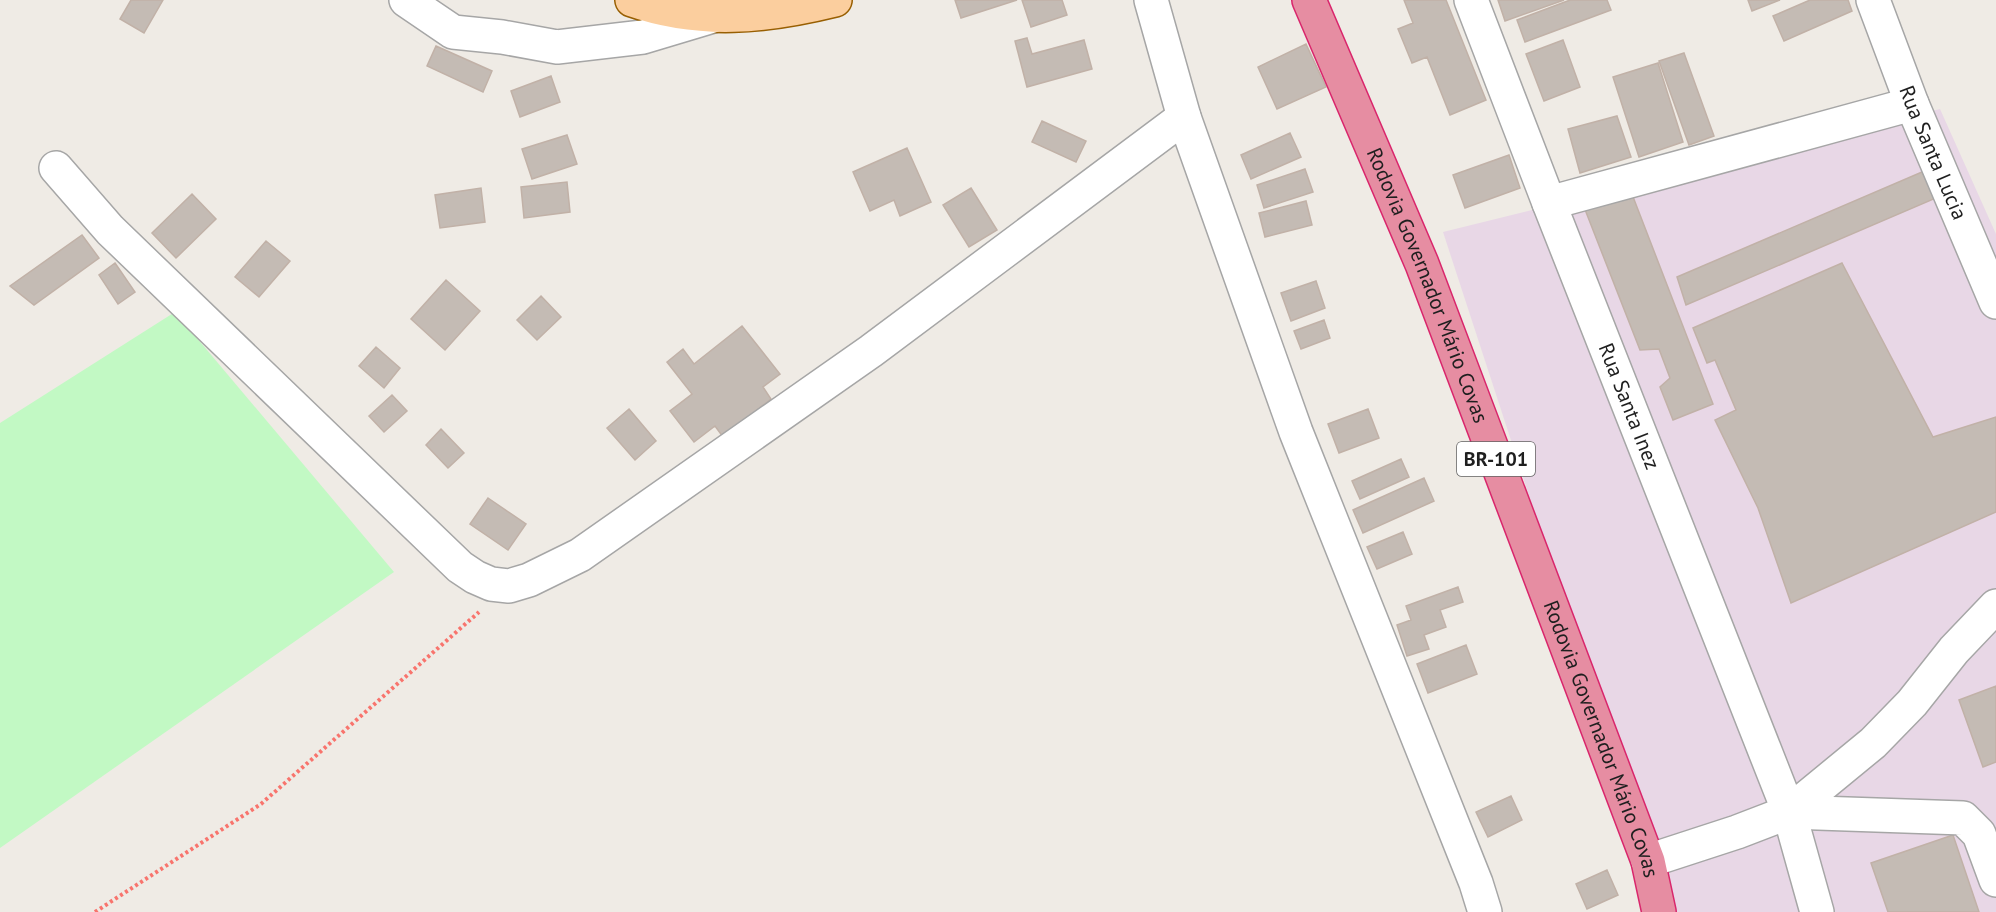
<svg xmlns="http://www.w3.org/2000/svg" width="1996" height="912" viewBox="0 0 1996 912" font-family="'PT Sans',sans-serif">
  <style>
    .industrial { fill: #e8d7e6 }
    .park { fill: #c2f9c4 }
    .building { fill: #c4bbb4; stroke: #c1b1a7; stroke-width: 1.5 }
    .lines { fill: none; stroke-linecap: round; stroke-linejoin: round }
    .minor-casing { stroke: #a6a6a6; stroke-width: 36 }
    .major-casing { stroke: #985f02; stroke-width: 36 }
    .highway-casing { stroke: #d9266c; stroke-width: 36 }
    .path { stroke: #f8746d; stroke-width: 4; stroke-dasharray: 3 3; stroke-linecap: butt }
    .minor { stroke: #fff; stroke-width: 33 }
    .major { stroke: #fbce9e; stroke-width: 33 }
    .highway { stroke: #e68da2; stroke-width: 33 }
    .labels { text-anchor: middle; stroke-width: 6; stroke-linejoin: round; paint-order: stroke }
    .shield { fill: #fff; stroke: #626262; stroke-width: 1.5 }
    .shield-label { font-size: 20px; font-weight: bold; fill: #1f1f1f }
    .street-label { font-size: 21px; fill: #1f1f1f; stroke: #fff }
  </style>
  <rect width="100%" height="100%" fill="#efebe5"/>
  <path class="industrial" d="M 1940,109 L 1996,234 L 1996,912 L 1665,912 L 1443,232 Z"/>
  <path class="park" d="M 175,312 L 394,572 L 0,848 L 0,423 Z"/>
  <path class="building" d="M 131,0 L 163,0 L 144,33 L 120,19 Z
    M 955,0 L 1017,0 L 961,18 Z
    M 1022,0 L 1062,0 L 1067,15 L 1031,27 Z
    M 1404,0 L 1446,0 L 1486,100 L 1450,115 L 1427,57 L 1412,63 L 1398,29 L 1413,23 Z
    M 1498,0 L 1564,0 L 1505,21 Z
    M 1570,0 L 1607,0 L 1611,10 L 1525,42 L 1517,20 Z
    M 1748,0 L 1780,0 L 1752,11 Z
    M 1810,0 L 1848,0 L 1852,11 L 1784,41 L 1773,16 Z
    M 1027,38 L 1032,54 L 1084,40 L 1092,69 L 1027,87 L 1015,41 Z
    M 1563,40 L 1580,87 L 1544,101 L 1526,54 Z
    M 1306,44 L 1326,87 L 1277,109 L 1258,67 Z
    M 436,46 L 492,71 L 483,92 L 427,66 Z
    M 1684,53 L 1714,136 L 1689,145 L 1659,61 Z
    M 1658,63 L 1683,142 L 1639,157 L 1613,77 Z
    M 551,76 L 560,102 L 520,117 L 511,91 Z
    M 1617,116 L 1631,157 L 1580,173 L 1568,129 Z
    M 1042,121 L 1086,141 L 1076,162 L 1032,142 Z
    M 1290,133 L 1301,157 L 1251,179 L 1241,155 Z
    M 567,135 L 577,164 L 532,179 L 522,149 Z
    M 907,148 L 931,202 L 900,216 L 894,200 L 870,211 L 853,172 Z
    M 1509,155 L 1520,188 L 1465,208 L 1453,175 Z
    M 1305,169 L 1313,192 L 1264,208 L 1257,185 Z
    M 1922,172 L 1936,198 L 1686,305 L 1677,277 Z
    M 567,182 L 570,212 L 524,218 L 521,187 Z
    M 481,188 L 485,222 L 440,228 L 435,195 Z
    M 971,188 L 997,230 L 969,247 L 943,205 Z
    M 1630,189 L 1713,404 L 1673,420 L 1660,387 L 1670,378 L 1659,349 L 1640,350 L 1584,207 Z
    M 192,194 L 216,219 L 176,258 L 152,233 Z
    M 1306,201 L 1312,225 L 1265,237 L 1259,213 Z
    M 82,235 L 99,258 L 34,305 L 10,286 Z
    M 266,241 L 290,261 L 259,297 L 235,277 Z
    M 115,263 L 135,292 L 118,304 L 99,275 Z
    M 1842,263 L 1933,437 L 1996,417 L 1996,512 L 1791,603 L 1758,508 L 1715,420 L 1736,410 L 1715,360 L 1707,363 L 1693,328 Z
    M 446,280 L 480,311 L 445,350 L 411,319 Z
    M 1316,281 L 1325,308 L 1291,321 L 1281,293 Z
    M 541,296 L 561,317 L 537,340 L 517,320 Z
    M 1324,320 L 1330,338 L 1301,349 L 1294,331 Z
    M 742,326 L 780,374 L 763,387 L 771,399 L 723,437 L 715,426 L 694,442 L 670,411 L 692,394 L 667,362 L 683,349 L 694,364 Z
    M 376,347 L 400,368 L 384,388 L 359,366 Z
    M 392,395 L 407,411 L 384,432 L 369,416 Z
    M 629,409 L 656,441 L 635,460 L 607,428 Z
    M 1368,409 L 1379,438 L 1339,453 L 1328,424 Z
    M 441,429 L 464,453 L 448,468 L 426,445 Z
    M 1401,459 L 1409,477 L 1360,499 L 1352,481 Z
    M 1424,478 L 1434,501 L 1363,533 L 1353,510 Z
    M 488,498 L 526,524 L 508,550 L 470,524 Z
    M 1403,532 L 1412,554 L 1377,569 L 1367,547 Z
    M 1458,587 L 1463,602 L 1440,610 L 1446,627 L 1424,635 L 1429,649 L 1407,656 L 1397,625 L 1411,620 L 1406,606 Z
    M 1466,645 L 1477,674 L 1428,693 L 1417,664 Z
    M 1996,686 L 1996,762 L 1983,767 L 1959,700 Z
    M 1511,796 L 1522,820 L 1488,837 L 1476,812 Z
    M 1953,835 L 1979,912 L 1888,912 L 1871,863 Z
    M 1607,870 L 1618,895 L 1587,909 L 1576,884 Z"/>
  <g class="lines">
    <defs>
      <g id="minor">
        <path d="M 406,0 L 453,32 L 502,37 L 557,47 L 643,37 L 713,16"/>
        <path d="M 1151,0 L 1184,117 L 1296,432 L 1476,883 L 1485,912"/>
        <path id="s1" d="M 1471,0 L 1549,203 L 1789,812 L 1817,912"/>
        <path id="s2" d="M 1873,0 L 1912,104 L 1996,302"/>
        <path d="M 56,168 L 110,230 L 460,567 L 475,577 L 491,584 L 509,586 L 529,580 L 580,555 L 871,351 L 1184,117"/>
        <path d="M 1549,203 L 1912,104"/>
        <path d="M 1789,812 L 1963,818 L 1979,834 L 1996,880"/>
        <path d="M 1648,861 L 1737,832 L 1789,812 L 1873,743 L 1912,703 L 1954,650 L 1996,606"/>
      </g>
      <path id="major" d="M 632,0 C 701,24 766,17 835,0"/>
      <g id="highway">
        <path id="s3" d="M 1309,0 L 1422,264 L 1648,861 L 1659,912"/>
      </g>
    </defs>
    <use href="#minor" class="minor-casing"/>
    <use href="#major" class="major-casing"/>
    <use href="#highway" class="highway-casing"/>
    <path class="path" d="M 95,912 L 261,804 L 479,612"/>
    <use href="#minor" class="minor"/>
    <use href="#major" class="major"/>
    <use href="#highway" class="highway"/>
  </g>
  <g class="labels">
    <rect class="shield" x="1457" y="442" width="78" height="34" rx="4.5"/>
    <g class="shield-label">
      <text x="1496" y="466">BR-101</text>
    </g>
    <g class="street-label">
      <text dy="7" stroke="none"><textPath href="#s2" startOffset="164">Rua Santa Lucia</textPath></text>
      <text dy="7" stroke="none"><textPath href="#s3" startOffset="309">Rodovia Governador Mário Covas</textPath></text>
      <text dy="7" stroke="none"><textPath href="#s1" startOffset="436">Rua Santa Inez</textPath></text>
      <text dy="7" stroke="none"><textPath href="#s3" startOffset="795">Rodovia Governador Mário Covas</textPath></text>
    </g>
  </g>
</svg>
